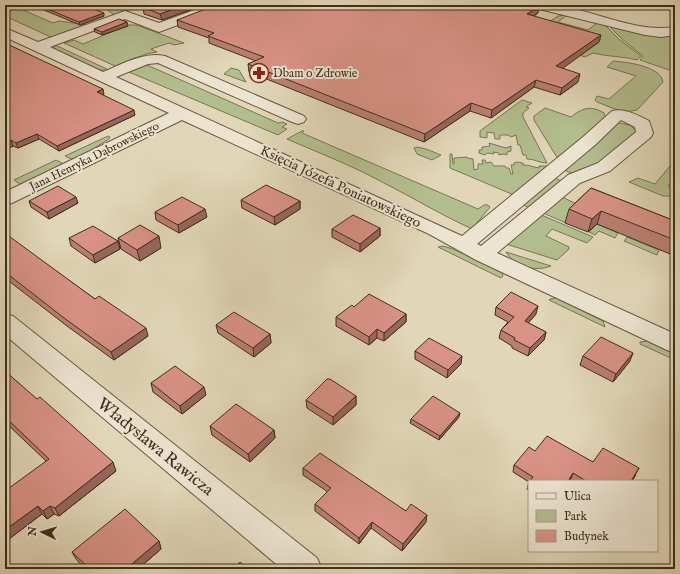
<svg xmlns="http://www.w3.org/2000/svg" width="680" height="574" viewBox="0 0 680 574" font-family="'IM FELL English',serif">
  <style>
    .green { fill: #b3be8e; stroke: #797654 }
    .lines { fill: none; stroke-linecap: round; stroke-linejoin: round }
    .minor-casing { stroke: #685942; stroke-width: 2 }
    .minor { fill: #ece4d1; fill-rule: evenodd }
    .wall { fill: #ba7e73; stroke: #3f2f1a }
    .shaded-wall { fill: #97665e; stroke: #3f2f1a }
    .building { fill: #d89286; stroke: #3f2f1a }
    .labels { text-anchor: middle; stroke-width: 4; stroke-linejoin: round; paint-order: stroke }
    .far-poi-label { font-size: 12px; fill: #3f2f1a; stroke: #ece4d1; text-anchor: start }
    .far-street-label { font-size: 12px; fill: #3f2f1a; stroke: #ece4d1 }
    .street-label { font-size: 14px; fill: #3f2f1a; stroke: #ece4d1 }
    .near-street-label { font-size: 17px; fill: #3f2f1a; stroke: #ece4d1 }
  </style>
  <rect width="100%" height="100%" fill="#e1d6b8"/>
  <filter id="stains"><feTurbulence type="fractalNoise" baseFrequency=".005" numOctaves="4"/><feColorMatrix values="0 0 0 0 .2 0 0 0 0 .09 0 0 0 0 .02 0 0 0 .5 -.17"/></filter>
  <radialGradient id="worn" r=".72"><stop offset=".6" stop-color="#630" stop-opacity="0"/><stop offset="1" stop-color="#630" stop-opacity=".3"/></radialGradient>
  <path class="green" d="M 15,5 L 21,5 L 16,7 L 53,23 L 59,21 L 89,25 L 53,38 L 5,16 L 5,8 Z
    M 101,5 L 141,5 L 116,15 C 107,12 106,7 101,5 Z
    M 565,15 L 567,15 L 558,22 L 588,30 L 597,23 L 602,22 L 620,40 L 641,56 L 637,60 C 623,56 608,57 593,53 L 585,57 L 579,55 L 601,39 L 546,24 L 558,16 Z
    M 606,23 L 675,34 L 675,72 L 640,60 L 643,56 L 623,40 Z
    M 128,25 L 137,25 L 184,43 L 174,45 L 169,43 L 151,49 L 157,52 L 146,54 L 115,66 L 64,43 L 74,40 L 83,44 Z
    M 55,45 L 109,70 L 99,70 L 54,49 Z
    M 613,61 C 626,62 661,66 663,82 L 637,110 C 623,114 610,107 597,102 L 595,100 L 597,96 L 609,99 L 636,76 L 607,67 Z
    M 147,65 L 278,123 L 282,122 L 287,124 L 282,127 L 287,129 L 278,135 L 129,72 Z
    M 231,68 L 239,70 L 246,82 L 224,74 Z
    M 522,100 L 532,103 L 526,107 L 529,108 L 523,113 L 523,117 L 547,163 C 539,163 535,159 527,159 L 526,155 L 523,155 L 520,145 L 518,145 L 516,135 L 511,137 L 508,135 L 500,135 L 500,139 L 495,139 L 494,133 L 487,132 L 487,138 L 480,137 L 480,131 Z
    M 545,108 L 571,117 C 582,108 591,105 604,113 L 606,119 L 558,159 L 534,120 L 534,116 Z
    M 618,123 L 630,125 L 637,132 C 628,141 611,158 601,163 C 592,168 572,177 565,170 Z
    M 302,131 L 304,131 L 302,133 L 478,209 L 484,205 L 488,205 L 490,207 L 472,229 C 441,215 412,197 382,182 C 351,165 319,153 287,139 Z
    M 108,136 L 110,137 L 109,139 L 76,159 L 71,159 L 65,156 Z
    M 489,143 L 506,148 L 511,146 L 511,151 L 507,152 L 507,155 L 504,154 L 499,155 L 499,153 L 493,152 L 494,154 L 487,153 L 485,155 L 479,153 L 479,150 L 482,150 L 482,147 L 490,146 Z
    M 417,147 L 426,149 L 441,155 L 432,160 L 417,154 L 414,148 Z
    M 450,154 L 452,154 L 453,164 L 454,164 L 454,158 L 467,157 L 467,158 L 473,159 L 474,170 L 478,169 L 478,164 L 483,164 L 482,160 L 485,160 L 486,163 L 491,162 L 494,166 L 505,166 L 506,168 L 509,168 L 511,174 L 513,174 L 511,165 L 514,165 L 514,163 L 517,162 L 523,163 L 523,165 C 530,165 533,167 539,168 L 539,166 L 548,166 L 514,195 L 450,168 Z
    M 56,160 L 62,163 L 61,166 L 21,185 L 14,180 Z
    M 675,160 L 675,183 L 671,182 L 668,186 L 675,188 L 675,196 L 663,196 L 629,182 L 638,178 L 655,184 Z
    M 555,178 L 563,182 L 530,208 L 521,204 Z
    M 560,196 L 583,207 L 566,223 L 541,212 Z
    M 539,214 L 593,237 L 587,243 L 552,229 L 546,236 L 569,247 L 569,249 L 557,260 L 506,244 Z
    M 597,224 L 618,233 L 615,238 L 599,231 L 595,235 L 589,232 Z
    M 627,237 L 659,250 L 657,255 L 624,241 Z
    M 443,246 L 453,249 L 502,272 L 503,276 L 501,278 L 438,247 Z
    M 506,252 L 551,266 C 536,272 515,267 506,252 Z
    M 557,298 L 603,321 L 605,327 L 549,300 L 550,299 Z
    M 647,341 L 675,354 L 675,360 L 640,344 L 640,342 Z"/>
  <g class="lines">
    <defs>
      <path id="minor" d="M 208,5 L 225,5 L 223,8 L 159,32 L 125,19 L 50,47 L 103,72 C 122,64 145,51 165,56 L 304,116 L 306,119 L 304,122 L 298,124 L 292,122 L 158,63 L 148,64 L 116,77 L 462,236 L 583,137 L 612,111 C 624,108 638,115 649,121 L 653,133 L 651,137 L 610,171 L 580,183 L 497,253 L 675,334 L 675,353 L 667,350 L 476,260 L 429,234 L 182,120 L 12,203 L 5,205 L 5,192 L 169,113 L 5,37 L 5,28 L 38,42 L 125,11 L 159,23 ZM 621,120 L 635,127 L 636,132 L 598,163 L 568,175 L 481,246 L 477,244 L 595,145 Z
        M 533,5 C 540,5 547,4 554,5 C 595,10 634,33 675,27 L 675,35 L 661,37 L 645,35 L 535,8 Z
        M 5,314 L 13,316 L 317,558 L 322,569 L 282,569 L 5,335 Z"/>
    </defs>
    <use href="#minor" class="minor-casing"/>
    <use href="#minor" class="minor"/>
  </g>
  <path class="wall" d="M 32,5 L 83,5 L 104,16 L 80,25 Z
    M 204,5 L 162,20 L 144,14 L 143,7 Z
    M 538,13 L 534,16 L 599,42 L 562,68 L 578,82 L 560,95 L 534,87 L 491,118 L 470,111 L 424,142 L 249,72 L 248,64 L 256,61 L 209,43 L 209,38 L 178,27 L 177,20 Z
    M 128,26 L 102,35 L 95,32 L 94,29 Z
    M 5,43 L 104,94 L 103,95 L 135,115 L 59,151 L 39,139 L 18,148 L 13,146 L 9,148 L 5,145 Z
    M 591,188 L 675,221 L 675,256 L 597,224 L 588,232 L 565,223 L 569,209 Z
    M 241,200 L 300,201 L 300,209 L 275,225 L 242,208 Z
    M 29,201 L 78,203 L 49,219 L 31,207 Z
    M 155,212 L 207,217 L 179,233 L 156,220 Z
    M 380,228 L 380,236 L 360,252 L 332,237 L 332,229 Z
    M 5,235 L 95,299 L 148,336 L 114,360 L 67,326 L 5,278 Z
    M 69,238 L 118,241 L 120,249 L 95,263 L 71,246 Z
    M 118,238 L 161,248 L 140,261 L 121,249 Z
    M 354,307 L 406,314 L 406,322 L 384,341 L 377,338 L 369,345 L 336,326 L 336,317 Z
    M 496,307 L 536,314 L 528,323 L 546,332 L 544,340 L 528,356 L 512,348 L 512,346 L 499,338 L 501,330 L 508,322 L 495,315 Z
    M 216,325 L 270,334 L 271,343 L 254,357 L 218,333 Z
    M 415,351 L 461,364 L 447,378 L 415,359 Z
    M 583,356 L 630,361 L 613,382 L 580,365 Z
    M 5,371 L 116,471 L 59,516 L 54,514 L 47,519 L 42,514 L 5,542 L 46,461 L 5,422 Z
    M 151,383 L 206,395 L 182,414 L 153,392 Z
    M 356,396 L 356,405 L 333,425 L 307,408 L 306,400 Z
    M 459,417 L 439,440 L 410,423 L 411,419 Z
    M 210,426 L 274,430 L 275,438 L 250,462 L 212,435 Z
    M 535,451 L 593,462 L 636,475 L 632,481 L 573,481 L 571,480 L 570,481 L 529,481 L 529,482 L 513,472 L 514,465 Z
    M 303,468 L 406,511 L 426,522 L 402,551 L 371,528 L 359,544 L 315,511 L 315,504 L 328,492 L 303,475 Z
    M 529,482 L 529,490 L 527,489 Z
    M 159,541 L 161,549 L 138,569 L 85,569 L 76,559 L 72,552 Z"/>
  <path class="shaded-wall" d="M 184,5 L 204,5 L 162,20 L 160,14 Z
    M 539,6 L 538,13 L 525,21 L 527,14 Z
    M 104,13 L 104,16 L 80,25 L 79,22 Z
    M 127,22 L 128,26 L 102,35 L 102,32 Z
    M 601,35 L 599,42 L 555,74 L 556,66 Z
    M 580,74 L 578,82 L 560,95 L 562,88 Z
    M 536,80 L 534,87 L 491,118 L 492,110 Z
    M 103,89 L 104,94 L 98,97 L 97,92 Z
    M 471,103 L 470,111 L 424,142 L 425,134 Z
    M 134,110 L 135,115 L 59,151 L 57,146 Z
    M 37,134 L 39,139 L 18,148 L 16,143 Z
    M 11,140 L 13,146 L 9,148 L 7,142 Z
    M 76,197 L 78,203 L 49,219 L 47,212 Z
    M 300,201 L 300,209 L 275,225 L 274,217 Z
    M 205,209 L 207,217 L 179,233 L 178,225 Z
    M 601,211 L 597,224 L 588,232 L 592,219 Z
    M 380,228 L 380,236 L 360,252 L 360,244 Z
    M 159,236 L 161,248 L 140,261 L 137,250 Z
    M 118,241 L 120,249 L 95,263 L 93,255 Z
    M 538,306 L 536,314 L 523,329 L 525,321 Z
    M 406,314 L 406,322 L 384,341 L 384,333 Z
    M 146,328 L 148,336 L 114,360 L 111,352 Z
    M 377,329 L 377,338 L 369,345 L 369,337 Z
    M 546,332 L 544,340 L 528,356 L 530,348 Z
    M 270,334 L 271,343 L 254,357 L 253,348 Z
    M 633,353 L 630,361 L 613,382 L 616,374 Z
    M 462,356 L 461,364 L 447,378 L 448,370 Z
    M 204,387 L 206,395 L 182,414 L 180,406 Z
    M 356,396 L 356,405 L 333,425 L 333,417 Z
    M 460,413 L 459,417 L 439,440 L 440,436 Z
    M 274,430 L 275,438 L 250,462 L 248,454 Z
    M 113,462 L 116,471 L 59,516 L 55,508 Z
    M 639,468 L 632,481 L 631,481 Z
    M 573,473 L 570,481 L 568,481 Z
    M 38,506 L 42,514 L 5,542 L 5,530 Z
    M 50,506 L 54,514 L 47,519 L 43,511 Z
    M 427,515 L 426,522 L 402,551 L 403,544 Z
    M 372,522 L 371,528 L 359,544 L 359,538 Z
    M 159,541 L 161,549 L 138,569 L 126,569 Z"/>
  <path class="building" d="M 38,5 L 83,5 L 104,13 L 79,22 Z
    M 149,5 L 184,5 L 160,14 L 143,7 Z
    M 216,5 L 534,5 L 539,6 L 527,14 L 601,35 L 556,66 L 580,74 L 562,88 L 536,80 L 492,110 L 471,103 L 425,134 L 248,64 L 264,57 L 208,36 L 214,33 L 177,20 Z
    M 119,19 L 127,22 L 102,32 L 94,29 Z
    M 5,43 L 103,89 L 97,92 L 134,110 L 57,146 L 37,134 L 16,143 L 11,140 L 7,142 L 5,141 Z
    M 266,185 L 300,201 L 274,217 L 241,200 Z
    M 58,186 L 76,197 L 47,212 L 29,201 Z
    M 591,188 L 675,221 L 675,240 L 601,211 L 592,219 L 569,209 Z
    M 182,197 L 205,209 L 178,225 L 155,212 Z
    M 353,215 L 380,228 L 360,244 L 332,229 Z
    M 140,225 L 159,236 L 137,250 L 118,238 Z
    M 93,226 L 118,241 L 93,255 L 69,238 Z
    M 6,234 L 95,299 L 99,296 L 146,328 L 111,352 L 64,318 L 5,272 L 5,235 Z
    M 511,292 L 538,306 L 525,321 L 546,332 L 530,348 L 514,340 L 515,338 L 501,330 L 514,317 L 496,307 Z
    M 369,294 L 406,314 L 384,333 L 377,329 L 369,337 L 336,317 L 352,305 L 354,307 Z
    M 234,312 L 270,334 L 253,348 L 216,325 Z
    M 601,337 L 633,353 L 616,374 L 583,356 Z
    M 429,338 L 462,356 L 448,370 L 415,351 Z
    M 175,366 L 204,387 L 180,406 L 151,383 Z
    M 5,371 L 37,399 L 40,397 L 113,462 L 55,508 L 50,506 L 43,511 L 38,506 L 5,530 L 5,491 L 49,459 L 5,417 Z
    M 327,379 L 330,379 L 356,396 L 333,417 L 306,400 Z
    M 433,396 L 460,413 L 440,436 L 411,419 Z
    M 236,404 L 274,430 L 248,454 L 210,426 Z
    M 547,436 L 593,462 L 603,448 L 639,468 L 631,481 L 586,481 L 573,473 L 568,481 L 530,481 L 533,477 L 514,465 L 529,447 L 535,451 Z
    M 320,453 L 406,511 L 411,504 L 427,515 L 403,544 L 372,522 L 359,538 L 315,504 L 331,488 L 303,468 Z
    M 125,509 L 159,541 L 126,569 L 90,569 L 72,552 Z
    M 240,562 L 248,569 L 233,569 Z"/>
  <defs>
    <symbol id="pharmacy-ring" viewBox="-11 -11 22 22"><circle r="9.5" fill="#ece4d1" stroke="#8f2418" stroke-width="1.5"/><path d="M-2-6h4v4h4v4h-4v4h-4v-4h-4v-4h4Z" fill="#8f2418"/></symbol>
  </defs>
  <g fill-rule="evenodd">
    <use href="#pharmacy-ring" x="248" y="62" width="22" height="22"/>
  </g>
  <g class="labels">
    <g class="far-poi-label">
      <text x="273" y="77">Dbam o Zdrowie</text>
    </g>
    <g class="far-street-label">
      <text transform="translate(94 156) rotate(-26)" y="4">Jana Henryka Dąbrowskiego</text>
    </g>
    <g class="street-label">
      <text transform="translate(341 186) rotate(25)" y="5">Księcia Józefa Poniatowskiego</text>
    </g>
    <g class="near-street-label">
      <text transform="translate(156 446) rotate(39)" y="6">Władysława Rawicza</text>
    </g>
  </g>
  <rect width="680" height="574" fill="none" stroke="#e1d6b8" stroke-width="20"/>
  <rect x="6" y="6" width="668" height="562" fill="none" stroke="#3f2f1a" stroke-width="2"/>
  <rect x="10" y="10" width="660" height="554" fill="none" stroke="#3f2f1a"/>
  <rect x="528" y="480" width="130" height="72" fill="#ece4d1" stroke="#a79c88"/>
  <rect x="536" y="493" width="20" height="6" fill="#ece4d1" stroke="#a79c88"/>
  <text x="564" y="500" font-size="12" fill="#3f2f1a">Ulica</text>
  <rect x="536" y="510" width="20" height="12" fill="#b3be8e" stroke="#a79c88"/>
  <text x="564" y="520" font-size="12" fill="#3f2f1a">Park</text>
  <rect x="536" y="530" width="20" height="12" fill="#d89286" stroke="#a79c88"/>
  <text x="564" y="540" font-size="12" fill="#3f2f1a">Budynek</text>
  <g transform="translate(42 532) rotate(275)" stroke="#ece4d1" stroke-width="3" paint-order="stroke">
  <path d="M0-3L7 15L0 10L-7 15Z" fill="#3f2f1a"/>
  <text y="-6" font-size="11" font-weight="bold" text-anchor="middle" fill="#3f2f1a">N</text>
  </g>
  <rect width="100%" height="100%" filter="url(#stains)"/>
  <rect width="100%" height="100%" fill="url(#worn)"/>
</svg>
